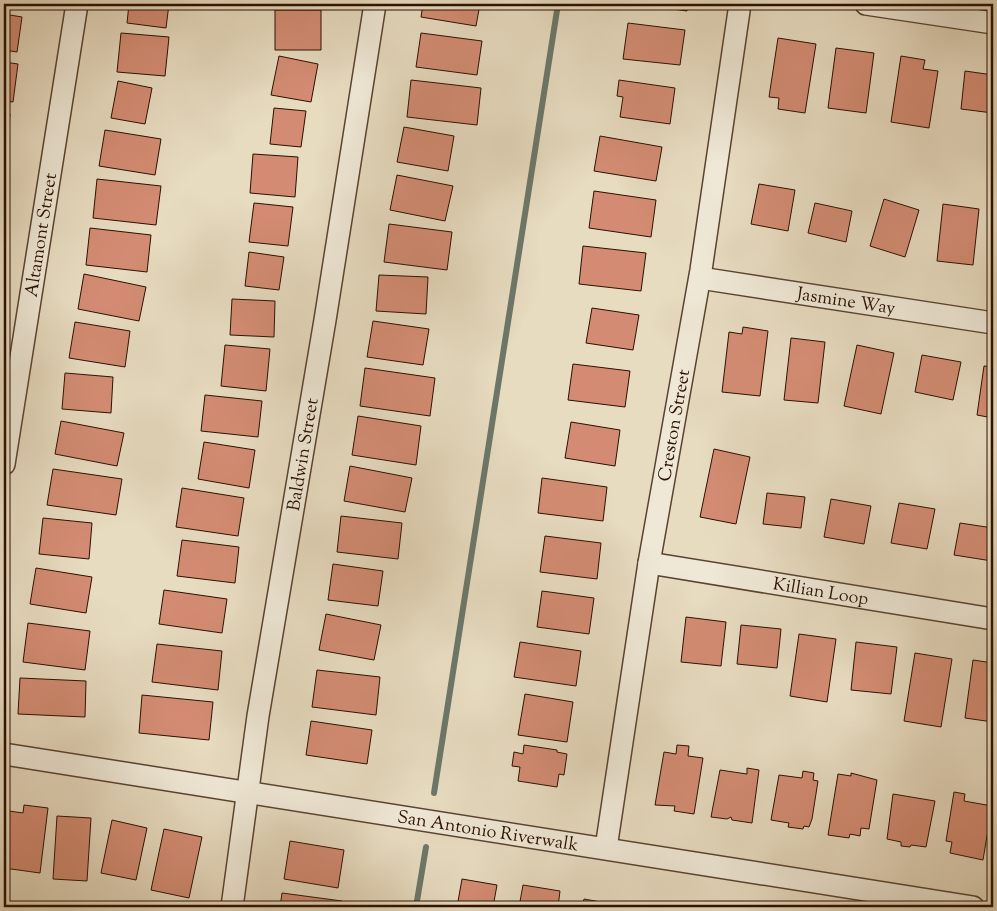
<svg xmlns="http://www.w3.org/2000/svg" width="997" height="911" viewBox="0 0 997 911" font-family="'Sorts Mill Goudy',serif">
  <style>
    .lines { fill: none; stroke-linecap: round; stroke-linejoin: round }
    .stream { stroke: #6c7769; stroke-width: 6 }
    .building { fill: #d38c73; stroke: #2b1000 }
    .street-casing { stroke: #5a4330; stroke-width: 24 }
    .street { stroke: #efe8d6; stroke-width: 21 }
    .labels { text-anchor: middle; stroke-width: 4; stroke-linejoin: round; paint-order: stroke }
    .street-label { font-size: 18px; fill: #2b1000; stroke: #efe8d6 }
  </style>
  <rect width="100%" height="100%" fill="#e7dbc0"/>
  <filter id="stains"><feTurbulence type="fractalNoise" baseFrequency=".004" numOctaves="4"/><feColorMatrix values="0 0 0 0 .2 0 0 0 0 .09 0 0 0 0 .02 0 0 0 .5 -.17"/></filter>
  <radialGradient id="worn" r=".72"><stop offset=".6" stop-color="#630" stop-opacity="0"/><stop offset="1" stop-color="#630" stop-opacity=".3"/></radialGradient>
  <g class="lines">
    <path class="stream" d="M 434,793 L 558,4
      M 416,907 L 426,847"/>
  </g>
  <path class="building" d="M 10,4 L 28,4 L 27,7 Z
    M 129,4 L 169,4 L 166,28 L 127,23 Z
    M 423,4 L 480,4 L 476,26 L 421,17 Z
    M 637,4 L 688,4 L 687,11 Z
    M 275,10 L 321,10 L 321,50 L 275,50 Z
    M 4,14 L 22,17 L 17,52 L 4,50 Z
    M 628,23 L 685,30 L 680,65 L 623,59 Z
    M 121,33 L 169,37 L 165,76 L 117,72 Z
    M 421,33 L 482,41 L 477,75 L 416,67 Z
    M 778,38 L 816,44 L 805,113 L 778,109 L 779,98 L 769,97 Z
    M 836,48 L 874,53 L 866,113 L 828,108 Z
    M 279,56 L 318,64 L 311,102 L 271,95 Z
    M 901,56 L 925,60 L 923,69 L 938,71 L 929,128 L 891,122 Z
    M 4,62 L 18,64 L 13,102 L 4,101 Z
    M 965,71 L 993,75 L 993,113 L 961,109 Z
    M 411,80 L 481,88 L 477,125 L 407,117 Z
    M 619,80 L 675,88 L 670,124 L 620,117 L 623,97 L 617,96 Z
    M 118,81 L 152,88 L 145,124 L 111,118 Z
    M 274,108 L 306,111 L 301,147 L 270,144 Z
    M 4,113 L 10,114 L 6,148 L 4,148 Z
    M 404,127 L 454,136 L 448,171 L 397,162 Z
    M 105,130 L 161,139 L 155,175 L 99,166 Z
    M 600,136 L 662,147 L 656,181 L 594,171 Z
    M 253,154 L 298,157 L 295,197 L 250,193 Z
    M 397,175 L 453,186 L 445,221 L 390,210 Z
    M 97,179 L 161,186 L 156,225 L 93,218 Z
    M 759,184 L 795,190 L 788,231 L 751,224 Z
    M 594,191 L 656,200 L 651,237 L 589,228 Z
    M 884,199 L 919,210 L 905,257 L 870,246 Z
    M 254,203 L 293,207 L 288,246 L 249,242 Z
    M 815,203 L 852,211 L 846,242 L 808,233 Z
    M 943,204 L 979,209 L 973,265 L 937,261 Z
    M 389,224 L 452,232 L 447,270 L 384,262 Z
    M 90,228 L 151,235 L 147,272 L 86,265 Z
    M 583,246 L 646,253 L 641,291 L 579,284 Z
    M 249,252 L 284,257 L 279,290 L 245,286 Z
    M 84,274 L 146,287 L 139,321 L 78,309 Z
    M 379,275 L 428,277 L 426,314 L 376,311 Z
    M 232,299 L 275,301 L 274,337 L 230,335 Z
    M 592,308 L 639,315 L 633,350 L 586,343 Z
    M 373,321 L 429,329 L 423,365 L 367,357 Z
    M 75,322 L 130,331 L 125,367 L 69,358 Z
    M 743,327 L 768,331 L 760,396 L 722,392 L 729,332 L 742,334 Z
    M 791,338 L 825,342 L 818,403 L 784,400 Z
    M 225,345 L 270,349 L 266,391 L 221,386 Z
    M 857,345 L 894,353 L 881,414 L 844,406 Z
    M 922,355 L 961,362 L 953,400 L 915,392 Z
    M 573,364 L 630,371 L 625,407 L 568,400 Z
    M 984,366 L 993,367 L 993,418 L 977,415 Z
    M 365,368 L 435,378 L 430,416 L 360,406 Z
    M 65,373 L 113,377 L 111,413 L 62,409 Z
    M 205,395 L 262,401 L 258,437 L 201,431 Z
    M 358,416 L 421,426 L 416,465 L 352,455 Z
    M 61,421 L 124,433 L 117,466 L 55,454 Z
    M 571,422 L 620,430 L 615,466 L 565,458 Z
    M 204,442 L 255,450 L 249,488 L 198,479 Z
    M 714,449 L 750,457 L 736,524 L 700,517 Z
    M 350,466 L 412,478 L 405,512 L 344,501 Z
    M 53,469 L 122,479 L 116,515 L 47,505 Z
    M 542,478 L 607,487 L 603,521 L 538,513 Z
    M 182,488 L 244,498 L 238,536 L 176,527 Z
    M 767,493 L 805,497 L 801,528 L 763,524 Z
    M 831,499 L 871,506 L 864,544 L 824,537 Z
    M 899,503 L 935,509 L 927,549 L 891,543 Z
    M 341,516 L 402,523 L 398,559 L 337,552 Z
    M 43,518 L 92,523 L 89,559 L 39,554 Z
    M 960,523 L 993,528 L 992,561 L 954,555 Z
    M 545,536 L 601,543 L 597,579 L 540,572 Z
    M 182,540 L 239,547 L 235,583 L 177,576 Z
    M 333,564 L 383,571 L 378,606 L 328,600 Z
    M 36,568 L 92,577 L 86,613 L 30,604 Z
    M 164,590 L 227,599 L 222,633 L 159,624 Z
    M 542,591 L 594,598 L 589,634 L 537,627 Z
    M 326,614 L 381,625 L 374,660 L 319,650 Z
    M 686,617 L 726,622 L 721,666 L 681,662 Z
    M 28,623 L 90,631 L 85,670 L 23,662 Z
    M 741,625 L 781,629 L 777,668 L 737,664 Z
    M 799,634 L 836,639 L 827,702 L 790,696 Z
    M 520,642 L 581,651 L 576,686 L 514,677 Z
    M 856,642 L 897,647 L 891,694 L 851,690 Z
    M 157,644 L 222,651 L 218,690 L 152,682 Z
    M 915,653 L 952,659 L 941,727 L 904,721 Z
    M 973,660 L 993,663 L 993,722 L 965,718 Z
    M 317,670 L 380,677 L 376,715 L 312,707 Z
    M 20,678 L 86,681 L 85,717 L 18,714 Z
    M 525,694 L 573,702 L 567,742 L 518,735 Z
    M 142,695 L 213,702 L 209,740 L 139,733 Z
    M 311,721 L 372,730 L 367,764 L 306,755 Z
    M 524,745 L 557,750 L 557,752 L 567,754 L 564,775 L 559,774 L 557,787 L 518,781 L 520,767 L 512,766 L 514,752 L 523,754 Z
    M 677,745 L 689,746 L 688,756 L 703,758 L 694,814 L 674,811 L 675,806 L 655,805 L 664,752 L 676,754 Z
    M 747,768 L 759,770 L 752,823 L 732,820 L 731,817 L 727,819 L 711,817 L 720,770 L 747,774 Z
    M 803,771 L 814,773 L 813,780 L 818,781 L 812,819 L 809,827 L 804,826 L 803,829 L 788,827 L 789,823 L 771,820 L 779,775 L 802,778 Z
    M 851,773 L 877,780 L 869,829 L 861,828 L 860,836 L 850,834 L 849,838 L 828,835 L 838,774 L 851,776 Z
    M 954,792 L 965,794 L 964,801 L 992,806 L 983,860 L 950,853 L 952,842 L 946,841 Z
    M 893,794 L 935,801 L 926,847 L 911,845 L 910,847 L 901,846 L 901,842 L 887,839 Z
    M 24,805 L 48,808 L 40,873 L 4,868 L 9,811 L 23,813 Z
    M 57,816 L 91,818 L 87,881 L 53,879 Z
    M 112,820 L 147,828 L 136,880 L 101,873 Z
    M 164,829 L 202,837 L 189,898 L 151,890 Z
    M 290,841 L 344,850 L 338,888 L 284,879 Z
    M 462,879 L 497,885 L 493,907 L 457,907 Z
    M 523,885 L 560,891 L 558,907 L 519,907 Z
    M 282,893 L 342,901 L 341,907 L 280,907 Z
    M 584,899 L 623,906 L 623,907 L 582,907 Z"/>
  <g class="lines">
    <defs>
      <g id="street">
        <path d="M 866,4 L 993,23"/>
        <path id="s1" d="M 700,278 L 993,323"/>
        <path id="s2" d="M 4,464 L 77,4"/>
        <path id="s3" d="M 649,563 L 993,619"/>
        <path id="s4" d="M 4,754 L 973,907"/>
        <path id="s5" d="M 606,848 L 649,563 L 701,270 L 740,4"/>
        <path id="s6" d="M 232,907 L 258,716 L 325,320 L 375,4"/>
      </g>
    </defs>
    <use href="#street" class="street-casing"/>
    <use href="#street" class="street"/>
  </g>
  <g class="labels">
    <g class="street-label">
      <text dy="6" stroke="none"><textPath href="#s2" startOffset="232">Altamont Street</textPath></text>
      <text dy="6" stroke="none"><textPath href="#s1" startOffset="148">Jasmine Way</textPath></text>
      <text dy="6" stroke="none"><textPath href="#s5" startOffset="428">Creston Street</textPath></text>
      <text dy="6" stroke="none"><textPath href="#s6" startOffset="458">Baldwin Street</textPath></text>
      <text dy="6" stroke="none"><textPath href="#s3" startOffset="174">Killian Loop</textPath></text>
      <text dy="6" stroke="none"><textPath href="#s4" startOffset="490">San Antonio Riverwalk</textPath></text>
    </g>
  </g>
  <rect width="997" height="911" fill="none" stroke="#e7dbc0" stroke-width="20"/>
  <rect x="5" y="5" width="987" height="901" fill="none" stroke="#2b1000" stroke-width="2.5"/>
  <rect x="10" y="10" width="977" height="891" fill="none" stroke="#2b1000"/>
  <rect width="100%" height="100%" filter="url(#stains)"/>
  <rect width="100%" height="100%" fill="url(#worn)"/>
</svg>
